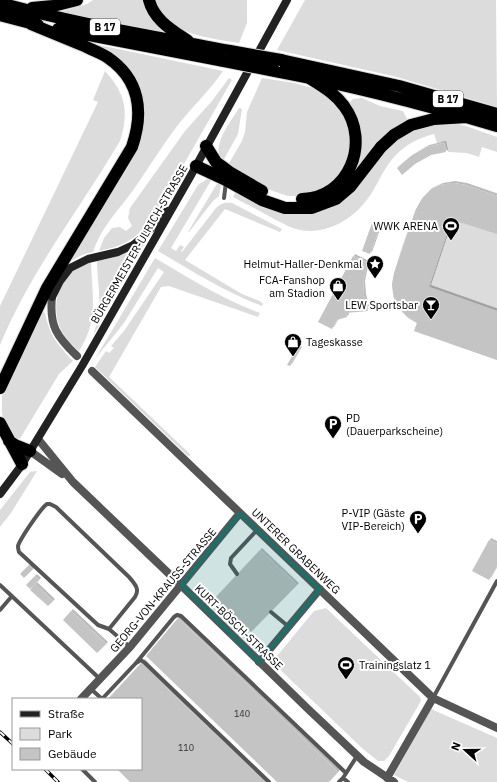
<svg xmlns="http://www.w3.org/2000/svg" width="497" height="782" viewBox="0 0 497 782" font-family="'IBM Plex Sans',sans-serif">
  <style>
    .green { fill: #dcdcdc }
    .building { fill: #c4c4c4; filter: url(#shadow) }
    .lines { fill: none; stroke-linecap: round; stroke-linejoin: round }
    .highway-casing { stroke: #dbdbdb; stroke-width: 14 }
    .lane { stroke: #555; stroke-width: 4 }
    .street { stroke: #555; stroke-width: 8 }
    .secondary { stroke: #222; stroke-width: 8 }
    .highway { stroke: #000; stroke-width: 12 }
    .rail-casing { stroke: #000; stroke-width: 3.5 }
    .rail { stroke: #fff; stroke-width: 2; stroke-dasharray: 6; stroke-linecap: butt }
    .highway-bridge-casing { stroke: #dbdbdb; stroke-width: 14; stroke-linecap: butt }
    .highway-bridge { stroke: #000; stroke-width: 12 }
    .marked { fill: #0f766e; fill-opacity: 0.2; stroke: #0f766e; stroke-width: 3; stroke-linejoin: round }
    .labels { text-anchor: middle; stroke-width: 4; stroke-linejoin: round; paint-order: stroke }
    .number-label { font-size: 9px; fill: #313131 }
    .shield { fill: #fff; stroke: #4c4c4c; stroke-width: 1 }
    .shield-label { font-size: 10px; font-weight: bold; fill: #000 }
    .poi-label { font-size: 11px; fill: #000; stroke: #fff; text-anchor: end }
    .street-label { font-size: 11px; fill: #000; stroke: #fff }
  </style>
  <defs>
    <filter id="shadow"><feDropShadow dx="2" dy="-2" stdDeviation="0" flood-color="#0004"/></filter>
  </defs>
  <rect width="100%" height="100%" fill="#fff"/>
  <path class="green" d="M 93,0 L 146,0 L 171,34 L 60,12 L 87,4 Z
    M 155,0 L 247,0 L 247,23 L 239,43 C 210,38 165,35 155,0 Z
    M 305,0 L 496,0 L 497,107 L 397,77 L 277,50 Z
    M 94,44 L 223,71 C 210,90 192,107 178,125 C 161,147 147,171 131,193 C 117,212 100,229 93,252 L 82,255 L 73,260 L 70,259 L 114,188 L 135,151 L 142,103 Z
    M 105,71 C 126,94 129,112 120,141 C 80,209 30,272 0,345 L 0,306 L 98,102 L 93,100 Z
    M 229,78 L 232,80 L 157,211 C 139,236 130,245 99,251 L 104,238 L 112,228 L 120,227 L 126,231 L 132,226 L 128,218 L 130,208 L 185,131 L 212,101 Z
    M 262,78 L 294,83 L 320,90 L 342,107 L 353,147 L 339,178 L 311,196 L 288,196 L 267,189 L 228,165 L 242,141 L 245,132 L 247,112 Z
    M 362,98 L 380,106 L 403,111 L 407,119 L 405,123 L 352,178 L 361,143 L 361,131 L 349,103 L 353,99 Z
    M 239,108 L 242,109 L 238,134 L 223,161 C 209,148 232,120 239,108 Z
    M 434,119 L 466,126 L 497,137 L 497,152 L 482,147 L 479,157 L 467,153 L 448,152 L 445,142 L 437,143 L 434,134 C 419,138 406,144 395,156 C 384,167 378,184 369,197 C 352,222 319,239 290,227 C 285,225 281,222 276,220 C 262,212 248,205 233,197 L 238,187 L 285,208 L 335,199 L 381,147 Z
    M 207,179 L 212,179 L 171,248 L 176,251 L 180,245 L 184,247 L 181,251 L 182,252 L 216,208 C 221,203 225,202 232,203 L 282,229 L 280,232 L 225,209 L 185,260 L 242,294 L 260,301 L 263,304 L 262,306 C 225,292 192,271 158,251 L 198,185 Z
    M 218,182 L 221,184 L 219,196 L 213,201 L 189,232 L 188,232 Z
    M 453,183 L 497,196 L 497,360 L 414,331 L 417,323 C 406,317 397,309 393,296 C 393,293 392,288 392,284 C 393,271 415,206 423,197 C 432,188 441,185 453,183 Z
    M 147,238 L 93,336 C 96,326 99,316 99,305 C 100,291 97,276 97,261 C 119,257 130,252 147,238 Z
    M 155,258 C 189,278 222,299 260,313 L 258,317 L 169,286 L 161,287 L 109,377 L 191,455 L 188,456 L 95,367 L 106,351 L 109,353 L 114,348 L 111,346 L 124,331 L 164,272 L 158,268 L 124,323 L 95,359 Z
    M 91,262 C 92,296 99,320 79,351 C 72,345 65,338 61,330 C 53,313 55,290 67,276 C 74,269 82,265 91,262 Z
    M 42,311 L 45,313 C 50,336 57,344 73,361 L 59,374 L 21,437 L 18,440 L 12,435 L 5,425 L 2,413 L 2,396 Z
    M 37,471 L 11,513 L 0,527 L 0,510 L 30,472 Z
    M 326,608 L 420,697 L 421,701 L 389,756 L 384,761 L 378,761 L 363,749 L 272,662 L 314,611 Z
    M 431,709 L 497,738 L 497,782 L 408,782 L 394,775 Z"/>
  <path class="building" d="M 444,143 L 446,152 L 431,155 L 415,164 L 402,175 L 397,168 L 410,157 L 427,147 Z
    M 453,183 L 465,185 L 497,196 L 497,234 L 453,220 L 451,221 L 429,287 L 497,311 L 497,360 L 414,331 L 417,323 L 407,317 L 399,308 L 394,297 L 392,285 L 394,273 L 416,209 L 422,199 L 430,190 L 441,185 Z
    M 372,223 L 380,226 L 370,254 L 362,251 Z
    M 353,256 L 367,263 L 363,283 L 364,296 L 368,311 L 346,313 L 347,317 L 337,320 L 332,329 L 318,322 Z
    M 297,348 L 300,349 L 290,366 L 287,365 Z
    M 489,540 L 497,544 L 497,566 L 489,580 L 472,571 Z
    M 260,550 L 297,585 L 251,632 L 230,612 L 227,615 L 222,610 L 224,607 L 215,598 Z
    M 29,565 L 33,569 L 24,578 L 20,574 Z
    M 35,576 L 39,580 L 30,589 L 26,585 Z
    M 35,584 L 53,601 L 48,606 L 30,590 Z
    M 71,611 L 106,644 L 97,653 L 63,620 Z
    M 178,618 L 338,772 L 329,782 L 277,782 L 146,656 Z
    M 143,661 L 172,694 L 267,782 L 130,782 L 117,769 L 141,769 L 141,699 L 108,699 Z"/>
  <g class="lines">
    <defs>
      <path id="highway" d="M 149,0 C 154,20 172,30 188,41
        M 0,3 C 76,24 153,36 230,51
        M 32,8 L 53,6 L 77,0
        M 0,15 L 38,25
        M 58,29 L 224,61
        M 281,60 L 399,86 L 497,114
        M 275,71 C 350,85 424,104 497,126
        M 206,146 L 216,162 L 231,173 L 262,191
        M 196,166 L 226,180 L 262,200 L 285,208 L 312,208 L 336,199 L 350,187 L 381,147 L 394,135 L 411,125 L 434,119 L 467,117
        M 302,199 C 349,198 371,142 344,106 C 335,93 321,86 308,77
        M 0,388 L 47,288 L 132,147 C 144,112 140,79 107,57 C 99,52 90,49 82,45 C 65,38 48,31 31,24
        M 0,423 L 22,464
        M 9,441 L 15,445 L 30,451"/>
    </defs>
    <use href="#highway" class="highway-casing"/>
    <path class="lane" d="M 224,198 L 226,182
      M 47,504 L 50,504 L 56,507 L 129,577 C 135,584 140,589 135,597 L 109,629 L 98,625 L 19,552 C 18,549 18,549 18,546 C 20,539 41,508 47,504 Z
      M 237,574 L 230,564 L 231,558 L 257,530
      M 0,585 L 100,679
      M 0,610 L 12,596
      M 271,612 L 289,627
      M 109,629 L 130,647
      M 136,663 L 174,617 L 177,615 L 181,616 L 346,773
      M 91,689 L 102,699
      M 433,698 L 497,581
      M 102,699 L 136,663 L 141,660 L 145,663 L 269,782
      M 82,769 L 95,782
      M 343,778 L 348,782
      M 339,782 L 343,778 L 357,756"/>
    <path class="street" d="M 52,297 C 49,326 57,337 77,356
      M 92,371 L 433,698 L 497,728
      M 38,439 L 73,482 L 186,590 L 307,708 L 364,762 L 394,782
      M 30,451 L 62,474
      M 259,662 L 320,589
      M 81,699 L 130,647 L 240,513
      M 387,778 L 433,698"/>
    <path class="secondary" d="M 52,297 L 60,281 L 70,268 L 88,259 L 118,252 L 133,245 L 143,237 L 167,211
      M 0,494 L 21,466 L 82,366 L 190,177 L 287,0"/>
    <use href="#highway" class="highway"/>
    <defs>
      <path id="rail" d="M 0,732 L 13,744
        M 45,769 L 58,782"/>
    </defs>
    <use href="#rail" class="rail-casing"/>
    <use href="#rail" class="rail"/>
    <defs>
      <path id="highway-bridge" d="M 230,51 L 281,60
        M 224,61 L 275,71"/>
    </defs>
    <use href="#highway-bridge" class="highway-bridge-casing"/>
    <use href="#highway-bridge" class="highway-bridge"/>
  </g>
  <path class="marked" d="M 240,513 L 320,589 L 259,662 L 181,585 Z"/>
  <defs>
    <symbol id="stadium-pin" viewBox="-11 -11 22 30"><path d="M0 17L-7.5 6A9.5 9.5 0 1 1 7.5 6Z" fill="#000" stroke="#fff"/><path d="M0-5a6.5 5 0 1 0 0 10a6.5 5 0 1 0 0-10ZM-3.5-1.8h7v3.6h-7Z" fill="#fff"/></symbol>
    <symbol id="sight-pin" viewBox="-11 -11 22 30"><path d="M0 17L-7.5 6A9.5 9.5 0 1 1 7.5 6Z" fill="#000" stroke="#fff"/><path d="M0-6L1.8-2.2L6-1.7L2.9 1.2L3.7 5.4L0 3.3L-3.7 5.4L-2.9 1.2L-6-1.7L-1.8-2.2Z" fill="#fff"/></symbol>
    <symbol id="shop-pin" viewBox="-11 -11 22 30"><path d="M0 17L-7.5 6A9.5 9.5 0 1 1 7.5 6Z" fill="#000" stroke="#fff"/><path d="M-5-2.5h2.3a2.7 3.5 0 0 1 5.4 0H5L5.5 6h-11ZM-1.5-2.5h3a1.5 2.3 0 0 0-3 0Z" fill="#fff"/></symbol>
    <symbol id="bar-pin" viewBox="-11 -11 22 30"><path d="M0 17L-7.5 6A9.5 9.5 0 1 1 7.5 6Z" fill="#000" stroke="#fff"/><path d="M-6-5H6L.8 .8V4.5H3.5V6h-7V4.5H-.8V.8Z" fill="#fff"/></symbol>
    <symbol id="parking-pin" viewBox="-11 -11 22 30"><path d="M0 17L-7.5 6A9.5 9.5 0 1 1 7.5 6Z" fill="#000" stroke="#fff"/><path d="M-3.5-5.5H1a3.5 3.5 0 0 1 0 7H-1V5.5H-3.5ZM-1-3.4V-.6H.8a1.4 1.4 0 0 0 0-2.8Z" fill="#fff"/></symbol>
  </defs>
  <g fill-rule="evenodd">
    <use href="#stadium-pin" x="441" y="216" width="20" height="27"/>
    <use href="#sight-pin" x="365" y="254" width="20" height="27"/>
    <use href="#shop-pin" x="328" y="276" width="20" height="27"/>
    <use href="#bar-pin" x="421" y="295" width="20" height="27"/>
    <use href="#shop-pin" x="283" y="332" width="20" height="27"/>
    <use href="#parking-pin" x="323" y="414" width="20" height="27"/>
    <use href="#parking-pin" x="408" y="509" width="20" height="27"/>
    <use href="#stadium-pin" x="336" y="655" width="20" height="27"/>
  </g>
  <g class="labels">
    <g class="number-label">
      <text x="242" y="717">140</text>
      <text x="186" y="751">110</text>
    </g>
    <g class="shield">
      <rect x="90" y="19" width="30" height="16" rx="3"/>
      <rect x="433" y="91" width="30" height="16" rx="3"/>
    </g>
    <g class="shield-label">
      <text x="105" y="31">B 17</text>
      <text x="448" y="103">B 17</text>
    </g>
    <g class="poi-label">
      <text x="438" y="230">WWK ARENA</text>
      <text x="362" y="268">Helmut-Haller-Denkmal</text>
      <text x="325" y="284">FCA-Fanshop<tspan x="325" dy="13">am Stadion</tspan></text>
      <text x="418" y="309">LEW Sportsbar</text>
      <text x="306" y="346" text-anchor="start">Tageskasse</text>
      <text x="346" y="422" text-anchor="start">PD<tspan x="346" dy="13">(Dauerparkscheine)</tspan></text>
      <text x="405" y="517">P-VIP (Gäste<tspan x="405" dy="13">VIP-Bereich)</tspan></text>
      <text x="359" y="669" text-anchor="start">Trainingslatz 1</text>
    </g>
    <g class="street-label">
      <text transform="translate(139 244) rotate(-60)" y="4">BÜRGERMEISTER-ULRICH-STRASSE</text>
      <text transform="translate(296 551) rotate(44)" y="4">UNTERER GRABENWEG</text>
      <text transform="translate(163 590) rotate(-50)" y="4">GEORG-VON-KRAUSS-STRASSE</text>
      <text transform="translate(239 627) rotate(44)" y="4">KURT-BÖSCH-STRASSE</text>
    </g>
  </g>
  <rect x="12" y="698" width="130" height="72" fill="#ffffff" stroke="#999999"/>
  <rect x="20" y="711" width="20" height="6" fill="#222222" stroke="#999999"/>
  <text x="48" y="718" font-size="12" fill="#000000">Straße</text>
  <rect x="20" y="728" width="20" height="12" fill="#dcdcdc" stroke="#999999"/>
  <text x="48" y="738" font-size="12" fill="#000000">Park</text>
  <rect x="20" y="748" width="20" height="12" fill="#c4c4c4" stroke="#999999"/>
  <text x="48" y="758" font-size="12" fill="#000000">Gebäude</text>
  <g transform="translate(465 750) rotate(291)" stroke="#ffffff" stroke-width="3" paint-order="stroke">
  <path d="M0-3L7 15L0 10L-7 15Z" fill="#000000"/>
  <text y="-6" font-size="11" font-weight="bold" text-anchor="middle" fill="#000000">N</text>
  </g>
</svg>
